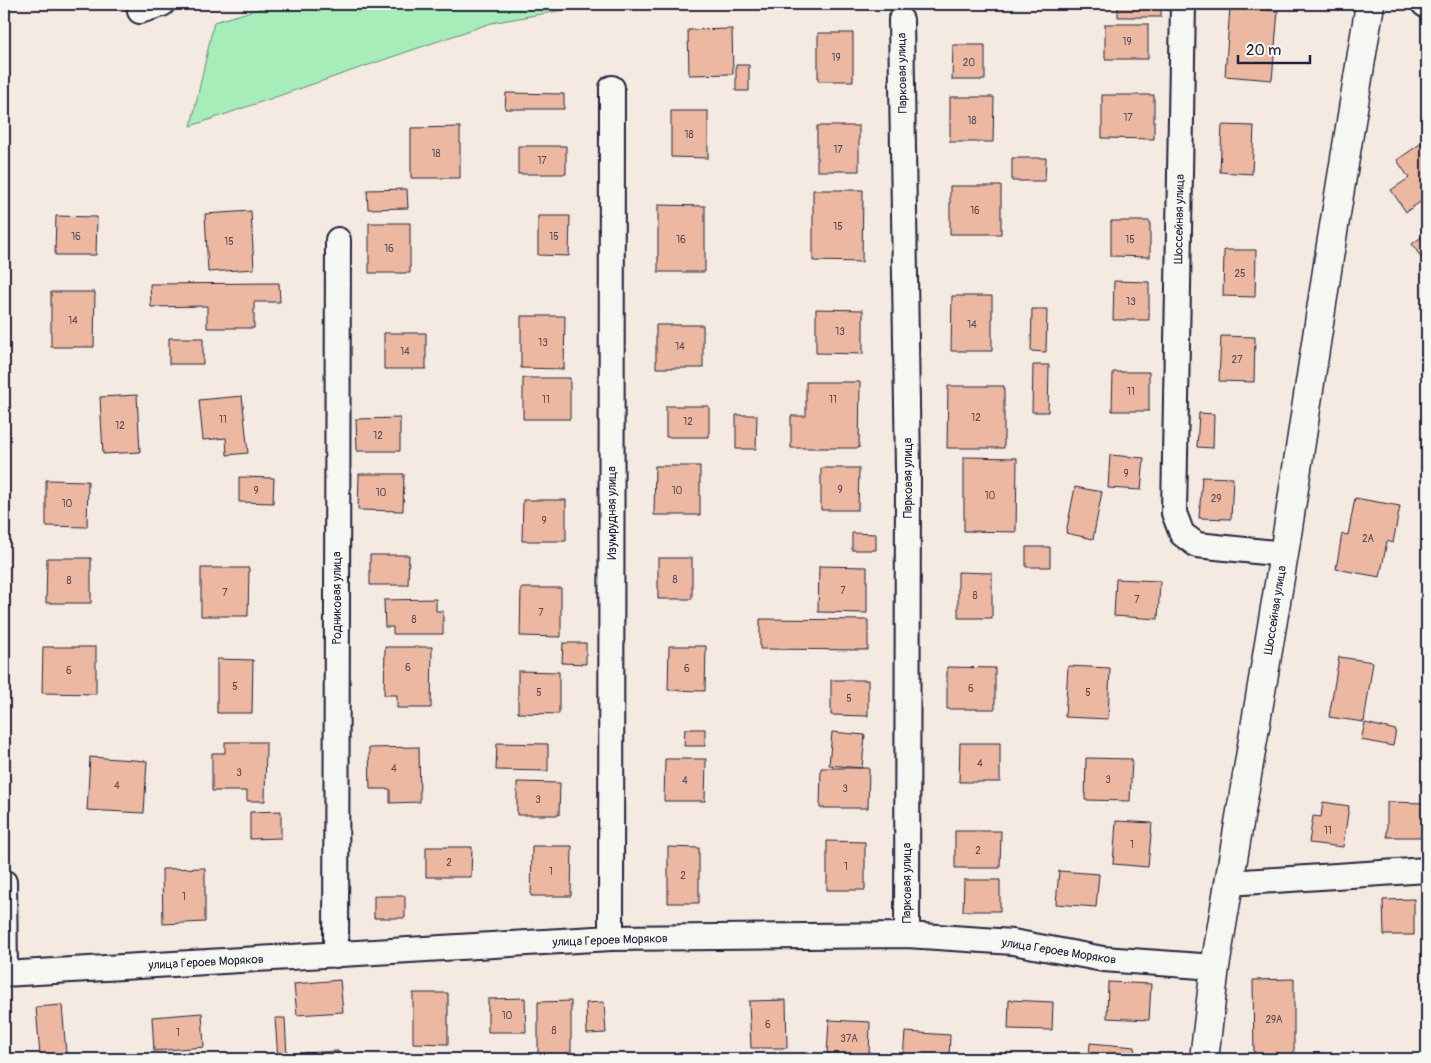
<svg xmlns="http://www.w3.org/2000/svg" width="1431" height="1063" viewBox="0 0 1431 1063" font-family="Pangolin,sans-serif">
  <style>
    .green { fill: #a7edba; stroke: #64887a }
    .building { fill: #edb8a1; stroke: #22223b }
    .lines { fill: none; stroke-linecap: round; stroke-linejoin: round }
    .street-casing { stroke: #22223b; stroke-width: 28 }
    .secondary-casing { stroke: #22223b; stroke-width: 31 }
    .street { stroke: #f6f6f2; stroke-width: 24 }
    .secondary { stroke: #f6f6f2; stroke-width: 28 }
    .labels { text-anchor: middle; stroke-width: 4.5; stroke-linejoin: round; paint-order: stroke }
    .number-label { font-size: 10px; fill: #554854 }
    .street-label { font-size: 12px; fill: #22223b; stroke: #f6f6f2 }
  </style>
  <rect width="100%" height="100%" fill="#f4eae2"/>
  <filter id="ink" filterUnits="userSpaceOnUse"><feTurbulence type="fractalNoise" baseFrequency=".02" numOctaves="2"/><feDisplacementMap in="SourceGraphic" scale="10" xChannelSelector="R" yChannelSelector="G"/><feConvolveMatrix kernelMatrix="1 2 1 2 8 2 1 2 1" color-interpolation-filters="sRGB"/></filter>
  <g filter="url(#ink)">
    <path class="green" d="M 276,4 L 597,4 L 491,23 L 191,126 L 214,22 Z"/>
    <path class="building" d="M 1118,4 L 1161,4 L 1161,17 L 1118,17 Z
      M 1230,7 L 1278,11 L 1272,80 L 1225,76 Z
      M 1105,24 L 1148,24 L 1148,59 L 1105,59 Z
      M 732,29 L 733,74 L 689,75 L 688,30 Z
      M 818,33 L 853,33 L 853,81 L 818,81 Z
      M 953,45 L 985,45 L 985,80 L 952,80 Z
      M 736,65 L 749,65 L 749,91 L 736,91 Z
      M 506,93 L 564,94 L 564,109 L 505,109 Z
      M 1102,95 L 1154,95 L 1154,139 L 1102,138 Z
      M 950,97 L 994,97 L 993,142 L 950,142 Z
      M 671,111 L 708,111 L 708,158 L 671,157 Z
      M 1222,125 L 1254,126 L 1252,174 L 1220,172 Z
      M 817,126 L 859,126 L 859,171 L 817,171 Z
      M 460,127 L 460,178 L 411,178 L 411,128 Z
      M 1426,140 L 1427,197 L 1406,212 L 1391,190 L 1409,178 L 1397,160 Z
      M 518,146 L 566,146 L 566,174 L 518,174 Z
      M 1012,158 L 1046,158 L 1045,181 L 1012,181 Z
      M 950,186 L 1001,186 L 1001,234 L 950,234 Z
      M 407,189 L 408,208 L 368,209 L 367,190 Z
      M 813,190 L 863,190 L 862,262 L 813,261 Z
      M 658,205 L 705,206 L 705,272 L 658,272 Z
      M 251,211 L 254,269 L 208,272 L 205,214 Z
      M 56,216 L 97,217 L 96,255 L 55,255 Z
      M 538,216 L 570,216 L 569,256 L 538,255 Z
      M 1111,221 L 1150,221 L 1150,257 L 1111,256 Z
      M 369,223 L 410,223 L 410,273 L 369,273 Z
      M 1427,233 L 1427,266 L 1412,244 Z
      M 1224,250 L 1256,250 L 1255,297 L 1223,296 Z
      M 1114,281 L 1149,282 L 1149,320 L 1113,320 Z
      M 279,283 L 280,302 L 254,302 L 254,328 L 207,328 L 207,306 L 151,307 L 150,284 Z
      M 51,292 L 95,292 L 94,347 L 51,347 Z
      M 952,296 L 992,296 L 992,351 L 951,351 Z
      M 816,309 L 863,310 L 863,354 L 816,353 Z
      M 1032,309 L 1047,309 L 1046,352 L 1031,351 Z
      M 521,316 L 565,316 L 564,369 L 521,368 Z
      M 656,325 L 703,325 L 703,368 L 656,368 Z
      M 384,333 L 426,333 L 426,369 L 384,369 Z
      M 1221,336 L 1255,337 L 1254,382 L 1219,381 Z
      M 169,338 L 203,338 L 203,364 L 169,364 Z
      M 1033,365 L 1049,365 L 1048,412 L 1032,412 Z
      M 1113,372 L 1149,372 L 1149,411 L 1112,411 Z
      M 523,378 L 570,378 L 570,419 L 523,419 Z
      M 806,382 L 860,382 L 859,448 L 791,448 L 791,416 L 806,416 Z
      M 948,386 L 1004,386 L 1004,448 L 947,448 Z
      M 137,395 L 140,452 L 103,454 L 100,397 Z
      M 242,396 L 248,453 L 227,455 L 226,438 L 203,440 L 199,400 Z
      M 666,406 L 709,406 L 709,437 L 666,437 Z
      M 1199,413 L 1214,414 L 1213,448 L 1197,447 Z
      M 736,415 L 757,415 L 756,449 L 736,449 Z
      M 400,418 L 400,451 L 357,451 L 356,419 Z
      M 1110,455 L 1144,458 L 1141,490 L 1108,488 Z
      M 964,457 L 1017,458 L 1016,532 L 964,531 Z
      M 655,466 L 700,466 L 700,515 L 654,515 Z
      M 821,468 L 859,468 L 858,510 L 821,510 Z
      M 359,474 L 404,474 L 403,511 L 358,510 Z
      M 239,477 L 274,478 L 273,503 L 239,502 Z
      M 1202,477 L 1233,478 L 1231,519 L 1199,518 Z
      M 46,480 L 88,481 L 87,527 L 46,526 Z
      M 1075,487 L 1102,492 L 1093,539 L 1066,533 Z
      M 1355,498 L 1400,506 L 1393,543 L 1387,541 L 1380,577 L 1336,569 L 1342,534 L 1348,535 Z
      M 523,500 L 566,500 L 566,541 L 522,541 Z
      M 852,533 L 876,534 L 876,550 L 852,550 Z
      M 1026,547 L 1050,547 L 1050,567 L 1026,567 Z
      M 370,555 L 409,555 L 408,585 L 370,585 Z
      M 47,558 L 91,558 L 91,603 L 46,603 Z
      M 658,558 L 692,558 L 692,599 L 658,599 Z
      M 819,566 L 867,567 L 867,613 L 818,612 Z
      M 201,568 L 249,568 L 248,616 L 201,616 Z
      M 958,572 L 992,573 L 992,618 L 958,618 Z
      M 1116,579 L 1160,581 L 1158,619 L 1114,616 Z
      M 521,588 L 561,588 L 561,637 L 520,636 Z
      M 436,599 L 436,611 L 443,611 L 443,634 L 393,634 L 393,627 L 385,627 L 384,600 Z
      M 760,619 L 868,620 L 868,650 L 760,649 Z
      M 563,643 L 586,643 L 586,664 L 562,663 Z
      M 669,646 L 706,646 L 705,691 L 668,690 Z
      M 43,647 L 96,647 L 96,694 L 42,693 Z
      M 385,647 L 432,647 L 431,708 L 397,708 L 397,695 L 384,695 Z
      M 1339,657 L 1373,662 L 1364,722 L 1329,717 Z
      M 217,659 L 253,660 L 252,713 L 217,713 Z
      M 1068,666 L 1110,668 L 1108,719 L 1065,717 Z
      M 947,667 L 995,668 L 995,709 L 947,709 Z
      M 518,671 L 559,672 L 559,714 L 518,713 Z
      M 831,680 L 868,680 L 868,716 L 831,715 Z
      M 1365,723 L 1396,730 L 1393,746 L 1361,740 Z
      M 685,729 L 705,729 L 705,746 L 684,746 Z
      M 832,732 L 865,735 L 862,768 L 829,765 Z
      M 225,742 L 266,742 L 265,801 L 247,801 L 247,791 L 212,791 L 212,753 L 225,753 Z
      M 497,743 L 548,744 L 548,771 L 496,770 Z
      M 960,743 L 1000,743 L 1000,782 L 959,782 Z
      M 419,747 L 420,802 L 390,803 L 390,789 L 370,789 L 369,748 Z
      M 90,757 L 147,761 L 144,813 L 87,810 Z
      M 1086,758 L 1132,759 L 1130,801 L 1085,800 Z
      M 665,759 L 706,759 L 705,801 L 664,801 Z
      M 821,768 L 869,768 L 868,808 L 820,808 Z
      M 517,782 L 560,783 L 559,815 L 517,815 Z
      M 1323,802 L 1349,806 L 1343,847 L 1309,843 L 1313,816 L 1321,817 Z
      M 1387,802 L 1427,803 L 1427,837 L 1387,837 Z
      M 281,811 L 281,838 L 250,839 L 250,812 Z
      M 1116,821 L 1152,823 L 1148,867 L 1113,864 Z
      M 955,831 L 1001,831 L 1000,868 L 955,868 Z
      M 827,841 L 865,842 L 865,890 L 827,890 Z
      M 532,846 L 572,846 L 571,896 L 531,896 Z
      M 426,847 L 472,847 L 471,877 L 426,877 Z
      M 668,847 L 699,848 L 699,903 L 668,903 Z
      M 205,868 L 205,922 L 163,924 L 162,869 Z
      M 1059,871 L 1099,874 L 1096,907 L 1056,904 Z
      M 964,880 L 1000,880 L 1000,911 L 963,911 Z
      M 374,896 L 405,896 L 405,918 L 374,918 Z
      M 1414,899 L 1414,935 L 1384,935 L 1383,900 Z
      M 1294,979 L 1294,1059 L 1254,1059 L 1253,980 Z
      M 340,980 L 343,1012 L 297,1015 L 294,984 Z
      M 1108,982 L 1151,984 L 1149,1020 L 1107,1018 Z
      M 413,993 L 448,993 L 448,1044 L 413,1043 Z
      M 525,998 L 526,1032 L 488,1032 L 488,999 Z
      M 786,1000 L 787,1048 L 751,1048 L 749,1001 Z
      M 1009,1000 L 1053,1002 L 1052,1030 L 1008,1029 Z
      M 571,1001 L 571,1059 L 538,1059 L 538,1002 Z
      M 604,1002 L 606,1033 L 587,1034 L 586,1003 Z
      M 62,1005 L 66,1053 L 40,1055 L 36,1007 Z
      M 202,1013 L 204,1047 L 154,1051 L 152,1017 Z
      M 275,1018 L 285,1018 L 287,1058 L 278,1059 Z
      M 829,1020 L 870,1022 L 869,1057 L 827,1054 Z
      M 905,1032 L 950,1035 L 949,1059 L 903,1059 Z
      M 1090,1043 L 1135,1047 L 1134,1059 L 1089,1059 Z
      M 338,1051 L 338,1059 L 305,1059 L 304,1053 Z"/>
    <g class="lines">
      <defs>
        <path id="street" d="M 1183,4 L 1174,513 L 1182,534 L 1197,545 L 1284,554
          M 1424,4 L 1427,6
          M 140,11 L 162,4
          M 901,20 L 908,469 L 907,935
          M 4,882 L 5,974
          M 1229,883 L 1427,870
          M 611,938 L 612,88
          M 336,955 L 338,240
          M 4,974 L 611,938 L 907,935 L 1013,942 L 1103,959 L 1215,967"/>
        <path id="secondary" d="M 1204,1059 L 1215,967 L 1284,554 L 1330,251 L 1370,4"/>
      </defs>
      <use href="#street" class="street-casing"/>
      <use href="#secondary" class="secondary-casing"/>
      <use href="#street" class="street"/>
      <use href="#secondary" class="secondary"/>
    </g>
  </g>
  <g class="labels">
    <g class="number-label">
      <text x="1127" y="45">19</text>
      <text x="836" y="61">19</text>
      <text x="969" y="66">20</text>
      <text x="1128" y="121">17</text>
      <text x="972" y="124">18</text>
      <text x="689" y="138">18</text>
      <text x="838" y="153">17</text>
      <text x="436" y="157">18</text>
      <text x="542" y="164">17</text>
      <text x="975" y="214">16</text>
      <text x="838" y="230">15</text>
      <text x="76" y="240">16</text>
      <text x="554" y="240">15</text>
      <text x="681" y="243">16</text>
      <text x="1130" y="243">15</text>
      <text x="229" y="245">15</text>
      <text x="389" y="252">16</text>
      <text x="1240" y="277">25</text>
      <text x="1131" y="305">13</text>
      <text x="73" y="324">14</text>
      <text x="972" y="328">14</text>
      <text x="840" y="335">13</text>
      <text x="543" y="346">13</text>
      <text x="680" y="350">14</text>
      <text x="405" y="355">14</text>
      <text x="1237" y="363">27</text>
      <text x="1131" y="395">11</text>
      <text x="546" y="403">11</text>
      <text x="833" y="403">11</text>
      <text x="976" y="421">12</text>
      <text x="223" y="423">11</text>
      <text x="688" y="425">12</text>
      <text x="120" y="429">12</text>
      <text x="378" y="439">12</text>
      <text x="1126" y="477">9</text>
      <text x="840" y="493">9</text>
      <text x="256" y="494">9</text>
      <text x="677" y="494">10</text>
      <text x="381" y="496">10</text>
      <text x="990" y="499">10</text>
      <text x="1216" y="502">29</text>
      <text x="67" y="507">10</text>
      <text x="544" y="524">9</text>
      <text x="1368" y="542">2А</text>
      <text x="675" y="583">8</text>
      <text x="69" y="584">8</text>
      <text x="843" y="594">7</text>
      <text x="225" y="596">7</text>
      <text x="975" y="599">8</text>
      <text x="1137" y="603">7</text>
      <text x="541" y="616">7</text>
      <text x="414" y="623">8</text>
      <text x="408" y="671">6</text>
      <text x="687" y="672">6</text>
      <text x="69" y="674">6</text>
      <text x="235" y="690">5</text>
      <text x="971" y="692">6</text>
      <text x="539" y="696">5</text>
      <text x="1088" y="696">5</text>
      <text x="849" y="702">5</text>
      <text x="980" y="767">4</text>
      <text x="394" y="772">4</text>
      <text x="239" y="776">3</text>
      <text x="1108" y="783">3</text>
      <text x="685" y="784">4</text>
      <text x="117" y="789">4</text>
      <text x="845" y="792">3</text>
      <text x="538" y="803">3</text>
      <text x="1328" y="834">11</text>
      <text x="1132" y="848">1</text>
      <text x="978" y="854">2</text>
      <text x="449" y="866">2</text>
      <text x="846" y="870">1</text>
      <text x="551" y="875">1</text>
      <text x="683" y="879">2</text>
      <text x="184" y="900">1</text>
      <text x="507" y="1019">10</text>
      <text x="1274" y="1023">29А</text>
      <text x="768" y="1028">6</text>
      <text x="554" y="1034">8</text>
      <text x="178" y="1036">1</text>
      <text x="849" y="1042">37А</text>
    </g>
    <g class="street-label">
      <text transform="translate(902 73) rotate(-91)" y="4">Парковая улица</text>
      <text transform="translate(1179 219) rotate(-89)" y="4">Шоссейная улица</text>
      <text transform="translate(908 478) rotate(-90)" y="4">Парковая улица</text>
      <text transform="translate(612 513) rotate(-90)" y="4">Изумрудная улица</text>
      <text transform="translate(337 598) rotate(-90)" y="4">Родниковая улица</text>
      <text transform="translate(1275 610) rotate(-81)" y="4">Шоссейная улица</text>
      <text transform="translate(907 883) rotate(-90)" y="4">Парковая улица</text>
      <text transform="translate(610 940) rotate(-2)" y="4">улица Героев Моряков</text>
      <text transform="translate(1059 951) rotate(9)" y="4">улица Героев Моряков</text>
      <text transform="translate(206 962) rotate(-3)" y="4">улица Героев Моряков</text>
    </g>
  </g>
  <rect width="1431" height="1063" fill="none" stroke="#f6f6f2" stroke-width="20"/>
  <rect x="10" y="10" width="1411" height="1043" fill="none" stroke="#22223b" stroke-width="2" filter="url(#ink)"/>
  <path d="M1238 55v8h72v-8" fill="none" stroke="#22223b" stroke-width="2.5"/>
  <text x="1246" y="55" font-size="15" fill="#22223b" stroke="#f6f6f2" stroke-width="4" paint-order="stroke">20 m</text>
</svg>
